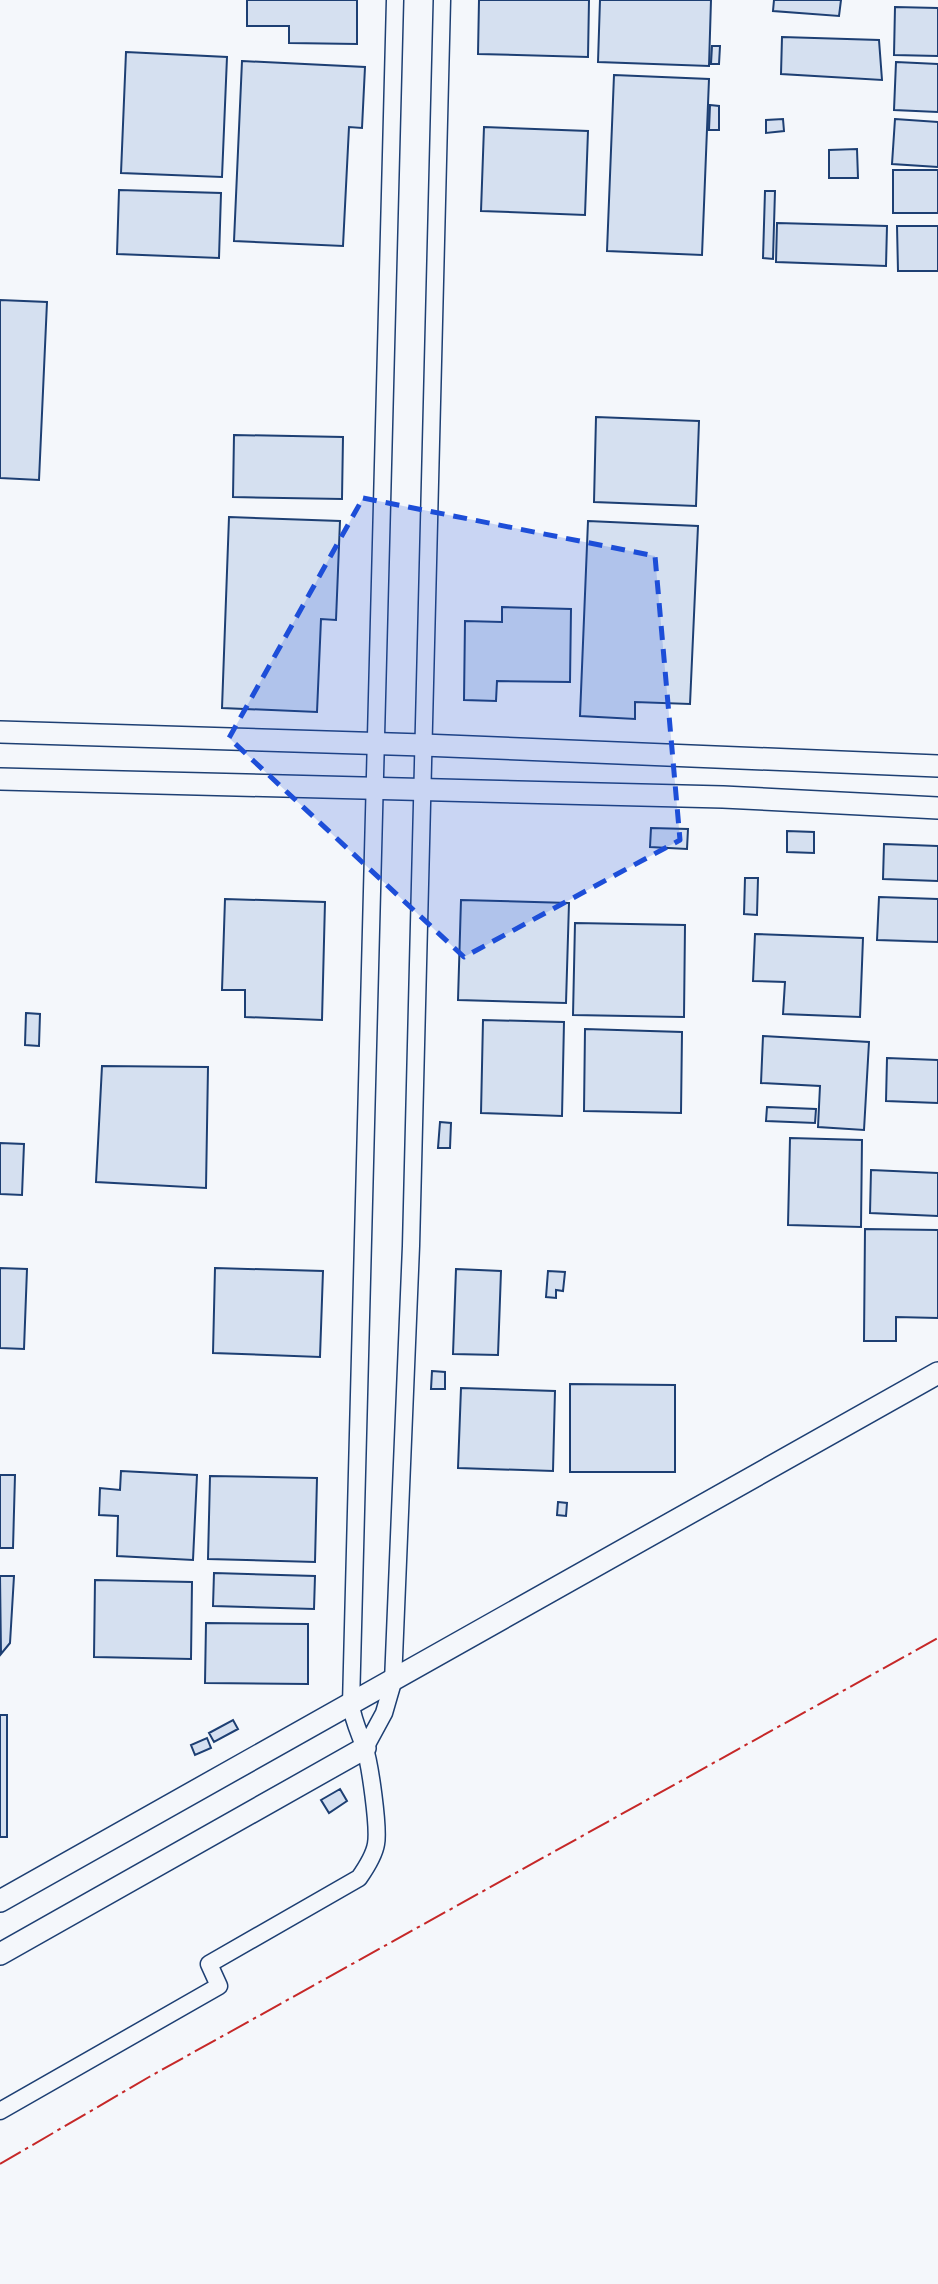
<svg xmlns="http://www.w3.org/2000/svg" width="938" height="2284" viewBox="0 0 938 2284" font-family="'Sofia Sans Condensed',sans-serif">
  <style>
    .building { fill: #d5e0f0; stroke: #1d3f73; stroke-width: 2 }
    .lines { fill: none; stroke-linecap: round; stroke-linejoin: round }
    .street-casing { stroke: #1d3f73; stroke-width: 19 }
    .secondary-casing { stroke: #1d3f73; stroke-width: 24 }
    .street { stroke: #f4f7fb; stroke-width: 16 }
    .secondary { stroke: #f4f7fb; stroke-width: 21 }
    .power { stroke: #c62828; stroke-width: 2; stroke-dasharray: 24 5 3.5 5; stroke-linecap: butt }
    .marked { fill: #1d4ed8; fill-opacity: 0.2; stroke: #1d4ed8; stroke-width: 5; stroke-dasharray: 14 9; stroke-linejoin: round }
  </style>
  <rect width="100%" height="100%" fill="#f4f7fb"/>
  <path class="building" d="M 247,0 L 357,0 L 357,44 L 289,43 L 289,26 L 247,26 Z
    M 479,0 L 589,0 L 588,57 L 478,54 Z
    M 600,0 L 711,0 L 709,66 L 598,62 Z
    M 774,0 L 841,0 L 839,16 L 773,11 Z
    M 895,7 L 938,8 L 938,56 L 894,55 Z
    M 782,37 L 879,40 L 882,80 L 781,74 Z
    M 712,46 L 720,46 L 719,64 L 711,64 Z
    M 126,52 L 227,57 L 222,177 L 121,173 Z
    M 242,61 L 365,67 L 362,128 L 349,127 L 343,246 L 234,241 Z
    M 896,62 L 938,64 L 938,112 L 894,110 Z
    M 614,75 L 709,79 L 702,255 L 607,251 Z
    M 710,105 L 719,106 L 719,130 L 709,130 Z
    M 783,119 L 784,131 L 766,133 L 766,120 Z
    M 895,119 L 938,122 L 938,167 L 892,164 Z
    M 484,127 L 588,131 L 585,215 L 481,211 Z
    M 857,149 L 858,178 L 829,178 L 829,150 Z
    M 893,170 L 938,170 L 938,213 L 893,213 Z
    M 119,190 L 221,193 L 219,258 L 117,254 Z
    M 765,191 L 775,191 L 773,259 L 763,258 Z
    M 777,223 L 887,226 L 886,266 L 776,262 Z
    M 897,226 L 938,226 L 938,271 L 898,271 Z
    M 0,300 L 47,302 L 39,480 L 0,478 Z
    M 596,417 L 699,421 L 696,506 L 594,502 Z
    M 234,435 L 343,437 L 342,499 L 233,497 Z
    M 229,517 L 340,521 L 336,620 L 321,619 L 317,712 L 222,708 Z
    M 588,521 L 698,526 L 690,704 L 635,702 L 635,719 L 580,716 Z
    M 502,607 L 571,609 L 570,682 L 497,681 L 496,701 L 464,700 L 465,621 L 502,622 Z
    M 651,828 L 688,829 L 687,849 L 650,847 Z
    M 787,831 L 814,832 L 814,853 L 787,852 Z
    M 884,844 L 938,846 L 938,881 L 883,879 Z
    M 745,878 L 758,878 L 757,915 L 744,914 Z
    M 879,897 L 938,899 L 938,942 L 877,940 Z
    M 225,899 L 325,902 L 322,1020 L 245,1017 L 245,990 L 222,990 Z
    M 461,900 L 569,903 L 566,1003 L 458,1000 Z
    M 575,923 L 685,925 L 684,1017 L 573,1015 Z
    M 755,934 L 863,938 L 860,1017 L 783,1014 L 785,982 L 753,981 Z
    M 26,1013 L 40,1014 L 39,1046 L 25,1045 Z
    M 483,1020 L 564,1022 L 562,1116 L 481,1113 Z
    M 585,1029 L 682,1032 L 681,1113 L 584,1111 Z
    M 763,1036 L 869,1042 L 864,1130 L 818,1127 L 820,1086 L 761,1083 Z
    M 887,1058 L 938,1060 L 938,1103 L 886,1101 Z
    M 102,1066 L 208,1067 L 206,1188 L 96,1182 Z
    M 767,1107 L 816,1109 L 815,1123 L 766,1121 Z
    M 440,1122 L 451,1123 L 450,1148 L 438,1148 Z
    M 790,1138 L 862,1140 L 861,1227 L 788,1225 Z
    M 0,1143 L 24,1144 L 22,1195 L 0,1194 Z
    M 871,1170 L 938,1173 L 938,1216 L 870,1213 Z
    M 865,1229 L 938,1230 L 938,1318 L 896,1317 L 896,1341 L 864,1341 Z
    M 0,1268 L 27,1269 L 24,1349 L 0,1348 Z
    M 215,1268 L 323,1271 L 320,1357 L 213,1353 Z
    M 456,1269 L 501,1271 L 498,1355 L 453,1354 Z
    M 548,1271 L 565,1272 L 563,1291 L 556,1290 L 556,1298 L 546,1297 Z
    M 432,1371 L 445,1372 L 445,1389 L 431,1389 Z
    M 570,1384 L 675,1385 L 675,1472 L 570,1472 Z
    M 461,1388 L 555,1391 L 553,1471 L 458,1468 Z
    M 121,1471 L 197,1475 L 193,1560 L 117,1556 L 118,1516 L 99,1515 L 100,1488 L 120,1490 Z
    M 0,1475 L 15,1475 L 13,1548 L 0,1548 Z
    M 210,1476 L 317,1478 L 315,1562 L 208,1559 Z
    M 558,1502 L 567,1503 L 566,1516 L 557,1515 Z
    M 214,1573 L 315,1576 L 314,1609 L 213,1606 Z
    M 0,1576 L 14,1576 L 10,1643 L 1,1654 Z
    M 95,1580 L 192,1582 L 191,1659 L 94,1657 Z
    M 206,1623 L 308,1624 L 308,1684 L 205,1683 Z
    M 0,1715 L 7,1715 L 7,1837 L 0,1837 Z
    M 233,1720 L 238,1729 L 214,1742 L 209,1733 Z
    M 207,1738 L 211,1748 L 195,1755 L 191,1745 Z
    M 340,1789 L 347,1801 L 329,1813 L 321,1800 Z"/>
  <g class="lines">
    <defs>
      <path id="street" d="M 365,1748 L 384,1713 L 393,1682 L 411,1246 L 442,0
        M 0,2111 L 219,1986 L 209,1964 L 359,1878 C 366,1868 374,1856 376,1844 C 379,1828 370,1762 364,1746 C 359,1732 353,1720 351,1705 L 395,0"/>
      <path id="secondary" d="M 0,732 L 423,745 L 938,766
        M 0,779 L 723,797 L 938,808
        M 0,1901 L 938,1373
        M 0,1954 L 365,1748"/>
    </defs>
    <use href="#street" class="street-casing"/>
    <use href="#secondary" class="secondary-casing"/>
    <use href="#street" class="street"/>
    <use href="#secondary" class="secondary"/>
    <path class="power" d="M 0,2164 L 149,2077 L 938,1638"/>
  </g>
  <path class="marked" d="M 363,498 L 655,556 L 680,840 L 464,957 L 229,738 Z"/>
</svg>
